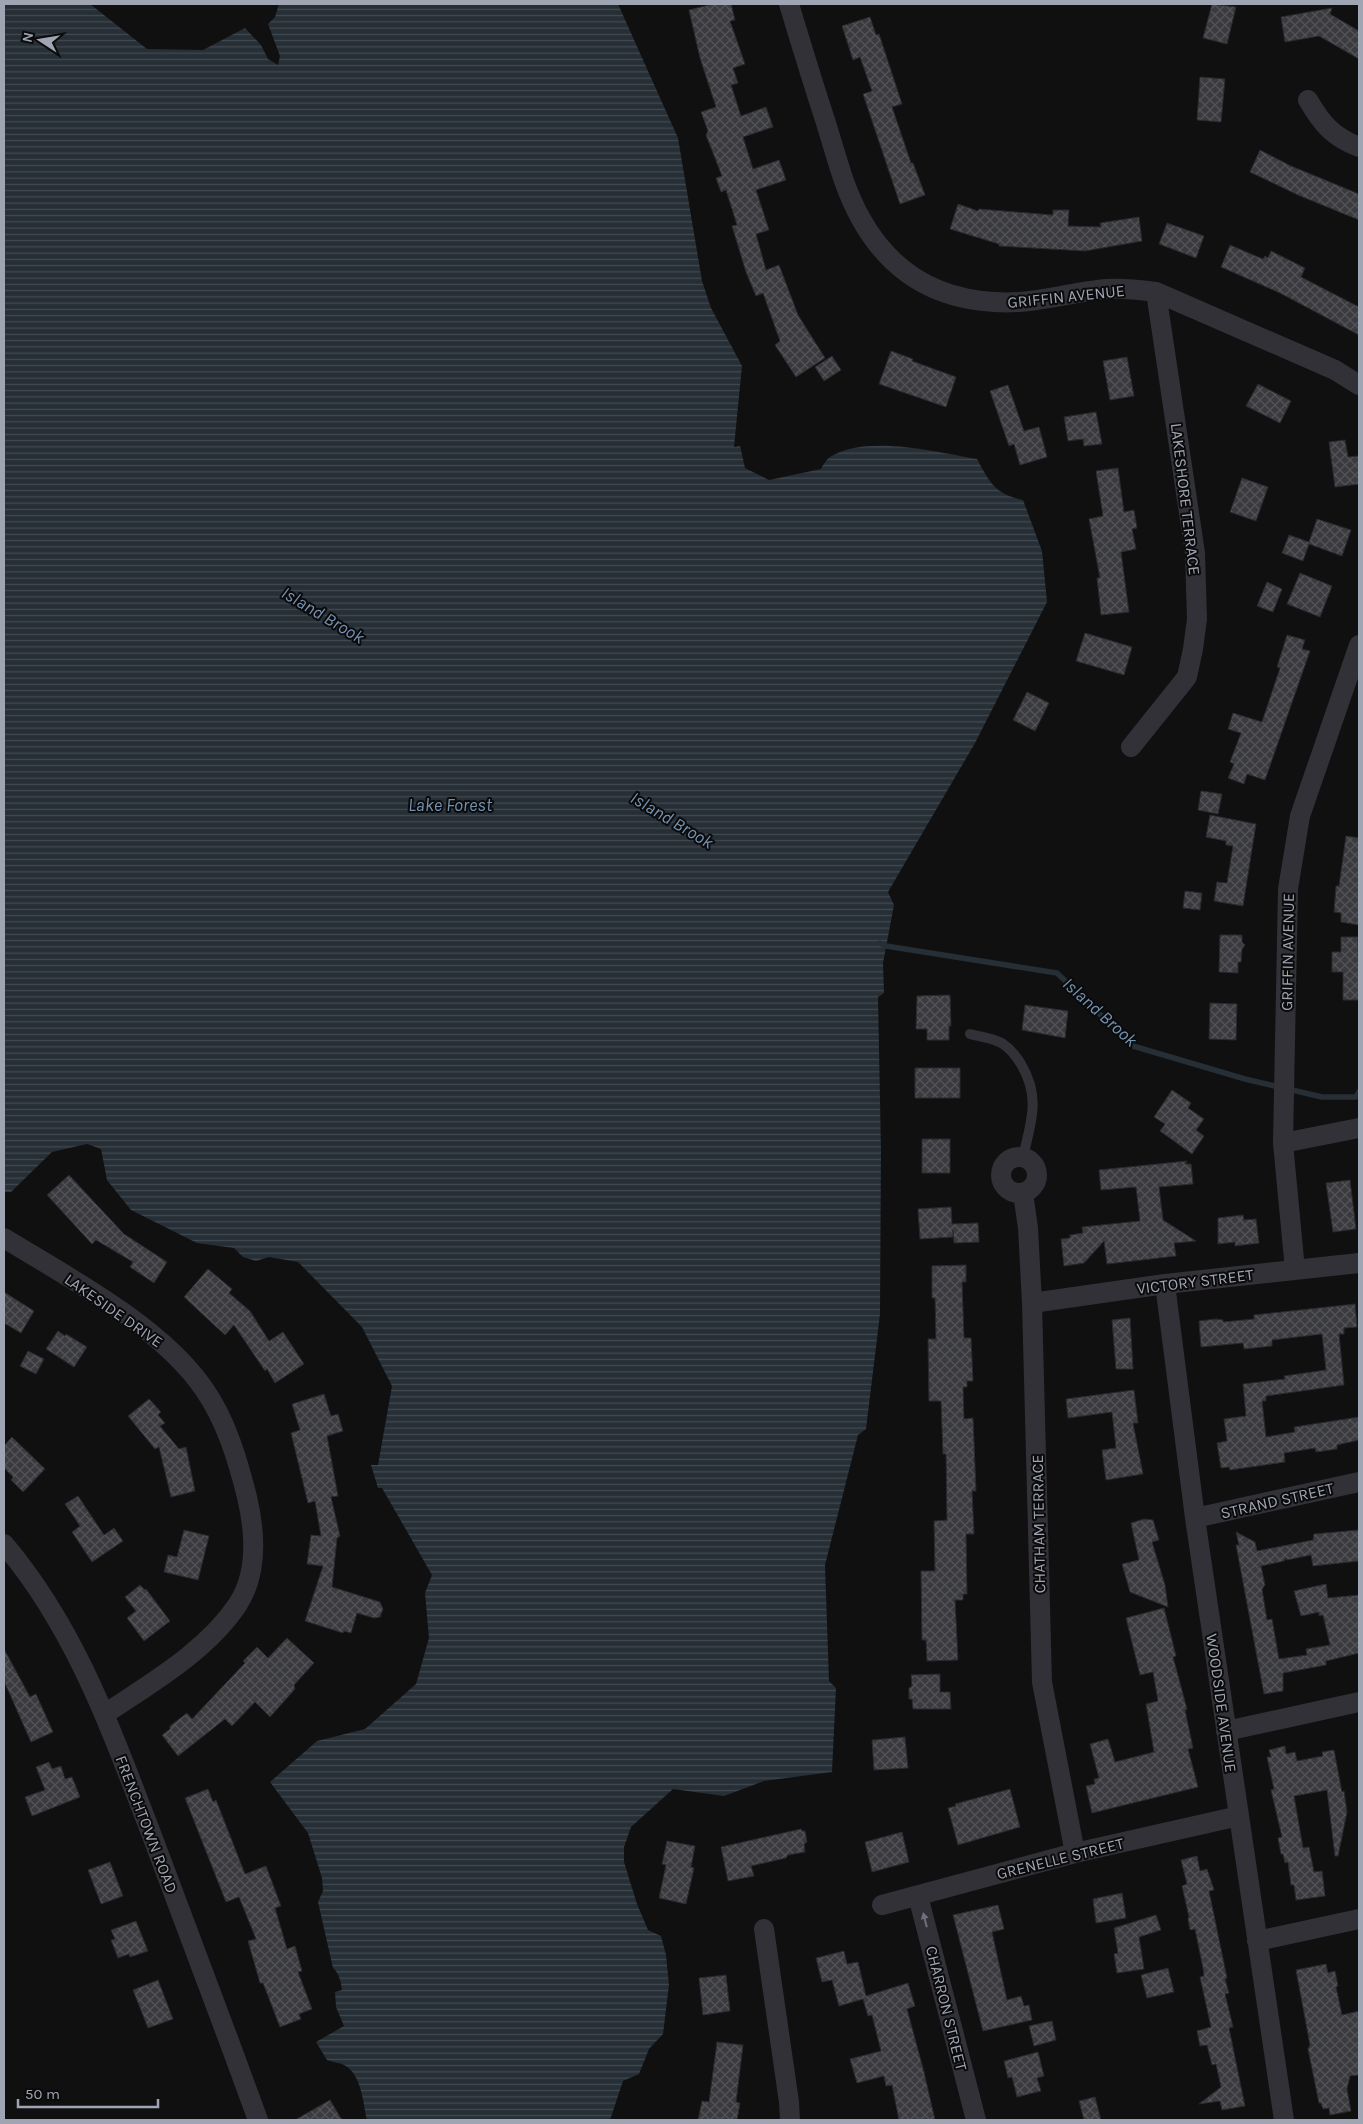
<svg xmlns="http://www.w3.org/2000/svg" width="1363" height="2124" viewBox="0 0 1363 2124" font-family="Karla,sans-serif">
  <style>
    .water { fill: url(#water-rules) }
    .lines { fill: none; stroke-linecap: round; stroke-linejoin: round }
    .stream { stroke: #262e36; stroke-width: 5.5 }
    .building { fill: url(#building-cross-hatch); stroke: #2a2a2e }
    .service { stroke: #313137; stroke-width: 10 }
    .minor { stroke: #313137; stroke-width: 20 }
    .oneway { fill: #6e717b }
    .labels { text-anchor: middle; stroke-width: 4; stroke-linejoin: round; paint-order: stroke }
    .street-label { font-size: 16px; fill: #a0a5b3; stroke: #0b0b0c }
    .water-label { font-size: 18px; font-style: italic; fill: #7491b2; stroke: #0b0b0c }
  </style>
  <defs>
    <pattern id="water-rules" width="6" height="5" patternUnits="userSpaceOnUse" patternTransform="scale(1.25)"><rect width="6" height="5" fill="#262e36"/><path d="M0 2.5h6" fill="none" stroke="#424951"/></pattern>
    <pattern id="building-cross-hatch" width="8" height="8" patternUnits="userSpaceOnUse" patternTransform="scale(1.25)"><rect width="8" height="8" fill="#3a3a3f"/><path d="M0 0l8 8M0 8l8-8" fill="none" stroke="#535458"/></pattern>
  </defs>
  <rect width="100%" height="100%" fill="#101011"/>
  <path class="water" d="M 4,4 L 90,4 L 147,49 L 203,50 L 245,28 L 261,45 L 268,59 L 278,65 L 280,56 L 268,24 L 275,17 L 279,4 L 618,4 L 678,138 L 702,281 L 711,308 L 742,366 L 734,447 L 740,446 L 745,468 L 769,480 L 821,469 C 823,465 826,460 830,457 C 866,434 937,452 977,459 C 990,483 995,494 1023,500 L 1042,551 L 1047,602 L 975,743 L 888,892 L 894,905 L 883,963 L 884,993 L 878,997 L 881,1151 L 880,1314 L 866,1429 L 858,1435 L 825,1565 L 829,1681 L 836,1688 L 832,1772 L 764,1781 L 724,1796 L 673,1789 L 631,1827 L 624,1847 L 624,1862 L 637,1904 L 648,1930 L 661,1936 L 666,1955 L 669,1985 L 663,2034 L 649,2049 L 639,2074 L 623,2081 L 610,2120 L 367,2120 C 363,2103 362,2077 346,2066 C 341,2063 332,2062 327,2060 L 316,2042 L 344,2026 L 336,2007 L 335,1992 L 342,1990 C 341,1982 339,1973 333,1968 L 318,1902 L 323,1891 L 322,1878 L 308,1833 L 270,1782 L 317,1741 L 365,1729 L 416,1684 L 429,1638 L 425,1593 L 432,1575 L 382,1488 L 378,1488 L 371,1465 L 378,1465 L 392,1386 L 362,1327 L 298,1262 L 269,1257 L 256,1261 L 243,1257 L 234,1248 L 197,1243 L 131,1210 L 107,1180 L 101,1149 L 87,1144 L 52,1152 L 11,1192 L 4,1192 Z"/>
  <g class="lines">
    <path class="stream" d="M 880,943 L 886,946 L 1057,973 L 1133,1046 L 1245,1079 L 1322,1097 L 1356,1097 L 1359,1092"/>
  </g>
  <path class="building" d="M 713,4 L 731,4 L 735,20 L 730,21 L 745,64 L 733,68 L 738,83 L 731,85 L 741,116 L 766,107 L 773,127 L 743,137 L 753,169 L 779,160 L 786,180 L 756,190 L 769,230 L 756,234 L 766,270 L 779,265 L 798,315 L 825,358 L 796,377 L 775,345 L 780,341 L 763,293 L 756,296 L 746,272 L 732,226 L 737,225 L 726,190 L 721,192 L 716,178 L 722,176 L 706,135 L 708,131 L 701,112 L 716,107 L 700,58 L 689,10 Z
    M 1212,4 L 1236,7 L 1227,44 L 1203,38 Z
    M 1332,8 L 1330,14 L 1359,31 L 1359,59 L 1319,36 L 1285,42 L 1281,17 Z
    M 870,17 L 876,35 L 879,34 L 902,104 L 892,107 L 911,163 L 913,163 L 925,195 L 900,204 L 863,94 L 872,91 L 860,57 L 853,60 L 842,26 Z
    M 1200,77 L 1225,79 L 1221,122 L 1197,120 Z
    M 1260,150 L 1291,166 L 1359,194 L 1359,220 L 1298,195 L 1250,172 Z
    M 958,204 L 978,211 L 979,209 L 1053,215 L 1053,210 L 1069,210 L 1068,226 L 1101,227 L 1100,223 L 1139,217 L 1142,241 L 1085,251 L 999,246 L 999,244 L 950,229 Z
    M 1167,223 L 1204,236 L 1196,258 L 1159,244 Z
    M 1230,245 L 1263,259 L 1265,256 L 1268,258 L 1271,251 L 1305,268 L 1301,277 L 1359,307 L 1359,335 L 1280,293 L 1221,267 Z
    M 891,351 L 913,359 L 912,361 L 956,377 L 946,407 L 879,384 Z
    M 832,356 L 841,370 L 824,381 L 815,367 Z
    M 1127,357 L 1134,396 L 1110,400 L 1103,361 Z
    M 1258,384 L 1291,401 L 1280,423 L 1246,406 Z
    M 1008,385 L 1024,431 L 1039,427 L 1047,457 L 1020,465 L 1014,444 L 1009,446 L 990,391 Z
    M 1096,412 L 1102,444 L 1084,446 L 1083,439 L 1068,441 L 1064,417 Z
    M 1345,440 L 1348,457 L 1359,456 L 1359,484 L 1335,487 L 1329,442 Z
    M 1118,468 L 1124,512 L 1134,510 L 1137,528 L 1132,529 L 1136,549 L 1121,552 L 1129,612 L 1101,615 L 1097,578 L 1100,578 L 1089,519 L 1103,516 L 1096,471 Z
    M 1242,478 L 1268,487 L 1256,521 L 1230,512 Z
    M 1317,519 L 1351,530 L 1342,556 L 1309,544 L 1303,561 L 1282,553 L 1289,535 L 1309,542 Z
    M 1300,573 L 1332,586 L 1320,617 L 1287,604 Z
    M 1267,582 L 1282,589 L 1273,612 L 1257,606 Z
    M 1085,633 L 1132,647 L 1124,675 L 1076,661 Z
    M 1287,635 L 1305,640 L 1302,649 L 1310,651 L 1265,780 L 1247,774 L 1244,784 L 1228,778 L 1234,764 L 1230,762 L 1241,733 L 1228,729 L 1233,713 L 1262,722 L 1280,668 L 1277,667 Z
    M 1027,692 L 1049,703 L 1035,731 L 1013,720 Z
    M 1201,791 L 1222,794 L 1218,814 L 1198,810 Z
    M 1210,815 L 1256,824 L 1243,906 L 1214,901 L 1217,882 L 1227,883 L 1233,846 L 1226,845 L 1226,841 L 1206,837 Z
    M 1346,836 L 1359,838 L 1359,925 L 1341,922 L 1341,913 L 1334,912 L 1336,886 L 1339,886 Z
    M 1185,891 L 1202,893 L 1200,910 L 1183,908 Z
    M 1220,935 L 1242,935 L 1242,942 L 1245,945 L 1242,949 L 1241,962 L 1238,962 L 1238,973 L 1219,972 Z
    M 1341,937 L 1358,937 L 1359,1000 L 1343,1000 L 1343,972 L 1332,972 L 1332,952 L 1341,952 Z
    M 950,995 L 951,1026 L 949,1026 L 949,1040 L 927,1040 L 927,1029 L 916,1029 L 917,996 Z
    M 1210,1003 L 1237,1004 L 1236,1040 L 1209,1039 Z
    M 1025,1005 L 1068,1011 L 1065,1038 L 1022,1030 Z
    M 915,1068 L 960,1068 L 960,1098 L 915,1098 Z
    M 1172,1090 L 1191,1103 L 1188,1108 L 1204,1119 L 1196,1130 L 1204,1136 L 1192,1154 L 1160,1131 L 1165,1124 L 1154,1117 Z
    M 922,1139 L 950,1139 L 950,1173 L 922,1173 Z
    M 1187,1161 L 1185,1164 L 1191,1164 L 1193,1184 L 1159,1187 L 1163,1220 L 1196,1241 L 1174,1243 L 1176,1256 L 1107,1264 L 1104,1241 L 1084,1263 L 1064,1266 L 1061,1239 L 1070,1238 L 1070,1235 L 1083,1233 L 1082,1227 L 1140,1221 L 1136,1187 L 1101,1190 L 1099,1170 Z
    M 69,1175 L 124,1234 L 167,1262 L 154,1283 L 130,1267 L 133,1262 L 96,1240 L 92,1244 L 47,1195 Z
    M 1350,1180 L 1356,1229 L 1333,1232 L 1326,1183 Z
    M 951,1207 L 952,1224 L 978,1223 L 979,1242 L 954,1243 L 953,1230 L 953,1237 L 920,1239 L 918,1209 Z
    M 1243,1215 L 1244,1220 L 1256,1219 L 1259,1243 L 1235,1246 L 1235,1242 L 1218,1244 L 1218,1218 Z
    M 966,1265 L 966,1282 L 962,1282 L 964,1338 L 971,1338 L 973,1381 L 967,1381 L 967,1387 L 963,1387 L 964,1419 L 973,1418 L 976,1491 L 972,1491 L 974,1534 L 966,1534 L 967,1594 L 963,1594 L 963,1600 L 955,1600 L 958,1660 L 927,1661 L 926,1640 L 922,1640 L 921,1571 L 935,1571 L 934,1521 L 947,1520 L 946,1454 L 943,1454 L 941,1401 L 929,1401 L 928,1339 L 936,1339 L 935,1298 L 932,1298 L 932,1266 Z
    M 208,1269 L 232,1289 L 229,1293 L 250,1311 L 269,1341 L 283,1332 L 304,1364 L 275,1383 L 267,1369 L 265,1371 L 234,1325 L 225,1335 L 184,1297 Z
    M 4,1292 L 34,1311 L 21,1333 L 4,1323 Z
    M 1355,1304 L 1357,1327 L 1344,1328 L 1344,1334 L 1339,1334 L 1344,1385 L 1266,1396 L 1266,1401 L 1262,1401 L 1266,1437 L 1295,1432 L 1294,1427 L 1359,1417 L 1359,1440 L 1337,1445 L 1337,1449 L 1316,1452 L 1315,1448 L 1284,1453 L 1285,1462 L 1230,1470 L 1229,1467 L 1221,1468 L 1217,1443 L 1227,1441 L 1224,1419 L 1246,1416 L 1243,1384 L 1285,1379 L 1284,1376 L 1326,1370 L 1322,1334 L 1272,1340 L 1272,1346 L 1244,1349 L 1243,1343 L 1201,1347 L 1199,1321 L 1216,1319 L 1223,1320 L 1223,1322 L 1254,1319 L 1254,1315 Z
    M 1130,1318 L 1133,1369 L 1116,1369 L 1112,1320 Z
    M 58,1331 L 65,1336 L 66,1334 L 87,1347 L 74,1367 L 46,1349 Z
    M 28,1351 L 44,1359 L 36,1374 L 20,1366 Z
    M 1134,1390 L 1138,1423 L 1133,1423 L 1143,1474 L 1106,1480 L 1102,1450 L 1116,1448 L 1112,1412 L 1068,1418 L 1066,1399 Z
    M 324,1394 L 331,1416 L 338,1414 L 343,1431 L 327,1436 L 338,1496 L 331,1497 L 340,1536 L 337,1538 L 332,1587 L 380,1602 L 383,1609 L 380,1617 L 374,1618 L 357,1613 L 351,1633 L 344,1631 L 343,1633 L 305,1621 L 323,1566 L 307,1564 L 311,1535 L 321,1536 L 315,1501 L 308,1503 L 291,1433 L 300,1430 L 292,1404 Z
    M 149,1399 L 161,1412 L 158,1415 L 165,1423 L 160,1426 L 179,1449 L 186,1447 L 195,1491 L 171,1497 L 159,1447 L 155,1449 L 128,1416 Z
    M 12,1437 L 45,1469 L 23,1492 L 11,1480 L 13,1477 L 4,1468 L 4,1446 Z
    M 78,1496 L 104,1535 L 114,1528 L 123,1541 L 92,1562 L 72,1532 L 80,1526 L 65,1504 Z
    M 1144,1519 L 1153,1520 L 1159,1540 L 1152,1542 L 1165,1585 L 1168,1607 L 1130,1592 L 1122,1564 L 1139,1560 L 1131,1523 Z
    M 184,1530 L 209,1536 L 198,1580 L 164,1572 L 168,1555 L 177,1557 Z
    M 1359,1530 L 1359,1561 L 1313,1566 L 1311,1555 L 1287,1560 L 1286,1558 L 1284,1561 L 1261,1566 L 1265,1585 L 1262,1589 L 1267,1620 L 1272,1619 L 1279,1659 L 1307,1655 L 1306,1649 L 1330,1645 L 1323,1615 L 1319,1616 L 1319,1612 L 1301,1616 L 1294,1591 L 1326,1584 L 1328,1598 L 1359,1595 L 1359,1653 L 1326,1661 L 1326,1665 L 1283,1673 L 1283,1691 L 1264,1694 L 1236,1545 L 1239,1545 L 1236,1532 L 1255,1542 L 1257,1551 L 1313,1540 L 1314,1534 Z
    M 140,1585 L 145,1590 L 146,1589 L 170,1621 L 144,1641 L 127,1618 L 136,1611 L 125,1597 Z
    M 1164,1608 L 1176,1656 L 1173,1657 L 1187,1709 L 1185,1710 L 1193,1748 L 1188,1749 L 1198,1787 L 1092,1813 L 1086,1786 L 1095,1784 L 1094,1779 L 1099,1778 L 1090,1744 L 1108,1739 L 1115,1762 L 1154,1752 L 1146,1704 L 1158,1701 L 1153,1672 L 1140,1675 L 1126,1618 Z
    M 287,1638 L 314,1663 L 294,1685 L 295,1689 L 270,1717 L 255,1702 L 232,1726 L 225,1719 L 178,1756 L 162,1735 L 170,1729 L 170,1726 L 187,1713 L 192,1719 L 245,1663 L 243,1661 L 257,1647 L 268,1658 Z
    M 4,1649 L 30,1697 L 36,1694 L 53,1732 L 31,1742 L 4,1681 Z
    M 940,1674 L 940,1692 L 950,1692 L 951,1709 L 913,1709 L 912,1699 L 909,1699 L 909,1688 L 912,1686 L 911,1675 Z
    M 905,1737 L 908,1768 L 874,1770 L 872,1740 Z
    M 1285,1746 L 1286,1754 L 1295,1752 L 1297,1761 L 1323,1756 L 1322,1752 L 1334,1750 L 1342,1792 L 1344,1791 L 1347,1812 L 1338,1856 L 1335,1856 L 1327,1790 L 1294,1796 L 1303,1848 L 1309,1847 L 1314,1872 L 1322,1871 L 1325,1896 L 1296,1900 L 1294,1885 L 1291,1885 L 1288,1862 L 1285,1863 L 1283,1854 L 1281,1854 L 1278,1838 L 1282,1837 L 1271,1790 L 1274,1789 L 1267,1757 L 1271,1757 L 1269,1750 Z
    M 49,1762 L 52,1769 L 61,1766 L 65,1779 L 72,1777 L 80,1797 L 32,1816 L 25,1797 L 45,1790 L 36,1767 Z
    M 208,1789 L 213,1802 L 216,1800 L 245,1874 L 266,1866 L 281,1906 L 275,1908 L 287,1949 L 295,1946 L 302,1971 L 298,1972 L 312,2009 L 299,2014 L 301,2019 L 280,2027 L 263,1983 L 260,1983 L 248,1941 L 256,1939 L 239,1897 L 226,1902 L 185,1798 Z
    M 1010,1789 L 1020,1827 L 958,1845 L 948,1808 L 956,1806 L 955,1804 Z
    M 801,1829 L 802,1831 L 805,1831 L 807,1842 L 804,1844 L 805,1852 L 788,1855 L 786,1858 L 751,1866 L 754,1876 L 728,1881 L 721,1847 Z
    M 902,1832 L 909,1862 L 872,1872 L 865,1842 Z
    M 667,1841 L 695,1846 L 691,1867 L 694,1868 L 686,1904 L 659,1898 L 666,1865 L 662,1864 Z
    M 1197,1856 L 1200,1871 L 1207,1869 L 1214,1890 L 1209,1891 L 1227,1978 L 1225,1979 L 1229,1993 L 1225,1994 L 1233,2027 L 1229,2028 L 1245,2106 L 1222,2110 L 1220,2101 L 1199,2104 L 1221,2087 L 1216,2064 L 1212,2065 L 1207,2045 L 1200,2046 L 1197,2031 L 1211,2027 L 1200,1977 L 1204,1976 L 1203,1968 L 1195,1929 L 1190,1930 L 1188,1919 L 1189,1917 L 1182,1886 L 1187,1884 L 1181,1860 Z
    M 110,1862 L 123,1896 L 101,1904 L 88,1870 Z
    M 1122,1893 L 1126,1918 L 1096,1923 L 1093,1899 Z
    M 998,1905 L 1004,1929 L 992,1932 L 1007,2000 L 1021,1996 L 1024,2006 L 1029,2005 L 1032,2020 L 983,2031 L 953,1915 Z
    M 1156,1915 L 1161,1930 L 1139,1937 L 1144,1969 L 1117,1973 L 1114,1954 L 1118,1953 L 1114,1928 Z
    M 136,1921 L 148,1951 L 130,1957 L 129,1954 L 118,1958 L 111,1940 L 115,1939 L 111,1930 Z
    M 844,1951 L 847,1964 L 858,1962 L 866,1996 L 908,1983 L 915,2006 L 907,2009 L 924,2072 L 935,2120 L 899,2120 L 892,2085 L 886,2086 L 884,2076 L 857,2083 L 850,2059 L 881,2051 L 872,2015 L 868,2016 L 863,1999 L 839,2006 L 832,1980 L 822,1982 L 816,1958 Z
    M 1326,1964 L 1328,1973 L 1335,1971 L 1338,1986 L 1336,1987 L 1342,2015 L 1359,2011 L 1359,2075 L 1350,2076 L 1347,2089 L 1351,2111 L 1330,2115 L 1329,2108 L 1323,2109 L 1321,2103 L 1319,2103 L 1308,2049 L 1310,2045 L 1296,1970 Z
    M 1168,1968 L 1174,1992 L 1147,1998 L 1141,1975 Z
    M 726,1975 L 730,2011 L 703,2015 L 699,1978 Z
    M 158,1980 L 173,2019 L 148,2028 L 133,1990 Z
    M 1052,2021 L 1056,2040 L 1034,2046 L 1029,2026 Z
    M 717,2042 L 743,2045 L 736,2102 L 740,2103 L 737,2120 L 698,2120 L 702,2101 L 709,2102 Z
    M 1038,2052 L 1044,2076 L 1037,2078 L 1041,2091 L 1017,2097 L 1012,2077 L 1008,2078 L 1004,2061 Z
    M 1095,2097 L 1101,2120 L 1084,2120 L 1079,2101 Z
    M 330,2100 L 342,2120 L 295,2120 Z"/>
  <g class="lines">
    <path class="service" d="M 970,1034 C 980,1037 995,1038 1003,1044 C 1011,1049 1016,1056 1021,1064 C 1041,1098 1031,1121 1023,1157"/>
    <path class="minor" d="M 789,4 C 801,44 813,83 826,123 C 836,155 844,189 861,219 C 890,271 935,299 995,302 C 1032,305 1070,292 1107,289 C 1124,288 1140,290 1156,292 L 1335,370 L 1359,385
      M 1308,100 C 1322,124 1333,137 1359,147
      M 1131,747 L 1187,677 L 1193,649 L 1197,619 L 1195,553 L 1156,292
      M 1283,1143 L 1359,1128
      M1001 1175a18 18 0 1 1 36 0a18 18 0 1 1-36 0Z
      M 1023,1193 L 1028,1228 L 1032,1303 L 1042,1682 L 1075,1853
      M 4,1238 C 69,1278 161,1326 204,1389 C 226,1420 238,1461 247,1497 C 255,1531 258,1573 238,1604 C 207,1651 151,1683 105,1714
      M 1295,1270 L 1283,1143 L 1288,889 L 1300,816 L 1359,645
      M 1165,1284 L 1195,1518 L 1284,2120
      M 1032,1303 L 1165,1284 L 1359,1263
      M 1195,1518 L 1359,1482
      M 4,1544 C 76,1629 111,1730 151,1833 C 187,1928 223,2024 258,2120
      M 1226,1731 L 1359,1702
      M 918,1896 L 976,2120
      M 882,1905 L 1075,1853 L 1239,1816
      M 764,1929 L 789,2102 L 790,2120
      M 1257,1941 L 1359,1919"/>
  </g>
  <defs><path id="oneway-solid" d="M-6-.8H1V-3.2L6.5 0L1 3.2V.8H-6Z" transform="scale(1.25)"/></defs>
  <use class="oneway" href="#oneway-solid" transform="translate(925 1920) rotate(-104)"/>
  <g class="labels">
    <g class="street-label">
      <text transform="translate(1066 296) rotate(-6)" y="6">GRIFFIN AVENUE</text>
      <text transform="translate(1186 499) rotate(83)" y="6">LAKESHORE TERRACE</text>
      <text transform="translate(1287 952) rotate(-89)" y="6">GRIFFIN AVENUE</text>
      <text transform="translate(1195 1281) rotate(-7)" y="6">VICTORY STREET</text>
      <text transform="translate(114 1310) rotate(35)" y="6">LAKESIDE DRIVE</text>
      <text transform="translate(1277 1500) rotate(-13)" y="6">STRAND STREET</text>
      <text transform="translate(1038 1524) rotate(-91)" y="6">CHATHAM TERRACE</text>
      <text transform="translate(1222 1703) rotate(82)" y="6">WOODSIDE AVENUE</text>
      <text transform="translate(147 1824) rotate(69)" y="6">FRENCHTOWN ROAD</text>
      <text transform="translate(1060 1858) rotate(-14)" y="6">GRENELLE STREET</text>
      <text transform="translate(947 2008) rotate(76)" y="6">CHARRON STREET</text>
    </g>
    <g class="water-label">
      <text transform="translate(323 615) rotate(31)" y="6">Island Brook</text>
      <text x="450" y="811">Lake Forest</text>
      <text transform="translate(672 820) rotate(31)" y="6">Island Brook</text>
      <text transform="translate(1100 1012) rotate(42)" y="6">Island Brook</text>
    </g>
  </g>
  <rect width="1363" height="2124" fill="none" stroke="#a0a5b3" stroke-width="10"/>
  <g transform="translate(40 40) rotate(282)" stroke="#0b0b0c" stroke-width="4" paint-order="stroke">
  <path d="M0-4L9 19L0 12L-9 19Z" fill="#a0a5b3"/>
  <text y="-8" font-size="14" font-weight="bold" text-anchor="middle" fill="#a0a5b3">N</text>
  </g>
  <path d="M18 2099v8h140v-8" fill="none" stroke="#a0a5b3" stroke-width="2.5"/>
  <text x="25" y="2099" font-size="15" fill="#a0a5b3" stroke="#0b0b0c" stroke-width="4" paint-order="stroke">50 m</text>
</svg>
